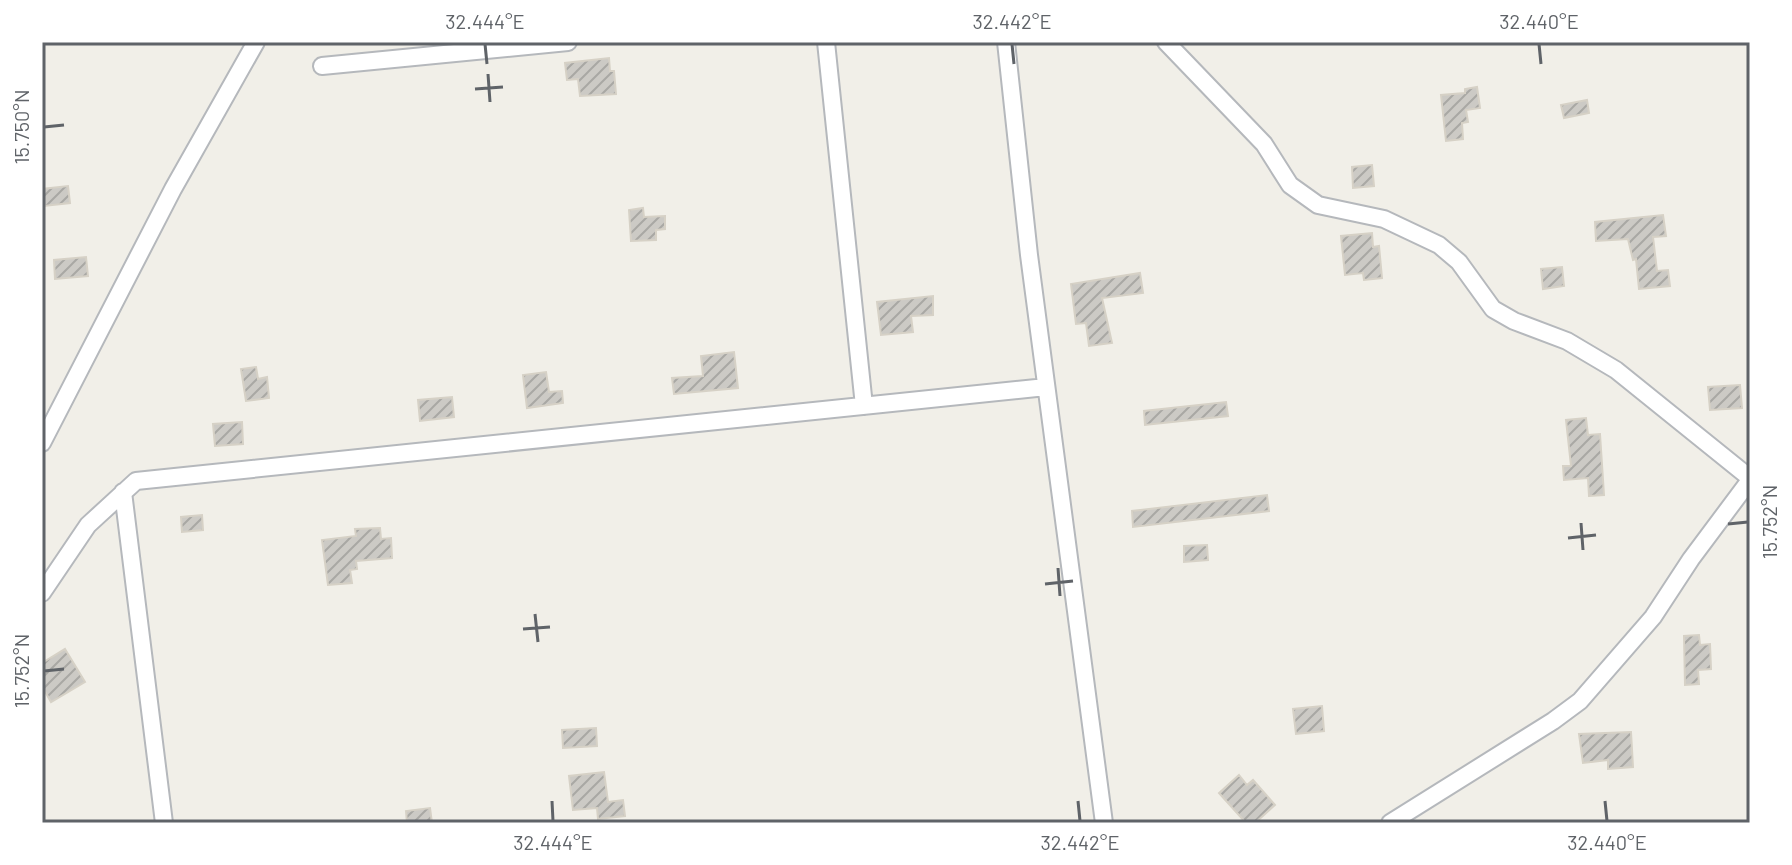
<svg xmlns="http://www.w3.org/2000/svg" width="1792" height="865" viewBox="0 0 1792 865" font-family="Barlow,sans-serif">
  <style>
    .building { fill: url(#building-hatch); stroke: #d6d1c6; stroke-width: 2 }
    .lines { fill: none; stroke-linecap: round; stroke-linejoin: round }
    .street-casing { stroke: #b5b8bc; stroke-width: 20 }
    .street { stroke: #fff; stroke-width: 16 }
    .ticks { fill: none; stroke: #5f6368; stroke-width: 3 }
    .neatline { fill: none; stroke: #5f6368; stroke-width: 3 }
    .ticks-label { font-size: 20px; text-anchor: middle; fill: #5f6368 }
  </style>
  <defs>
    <pattern id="building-hatch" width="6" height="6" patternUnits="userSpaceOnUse" patternTransform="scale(2)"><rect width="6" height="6" fill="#cccac5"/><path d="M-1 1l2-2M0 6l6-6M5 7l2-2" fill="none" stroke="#a9a8a4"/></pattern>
  </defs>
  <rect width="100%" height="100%" fill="#f1efe8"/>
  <path class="building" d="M 609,58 L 610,71 L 614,71 L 616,94 L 580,96 L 578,79 L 567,80 L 565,63 Z
    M 1477,87 L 1480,108 L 1466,110 L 1468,122 L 1462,123 L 1463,139 L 1446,141 L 1441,95 L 1465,93 L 1465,89 Z
    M 1587,100 L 1589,113 L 1564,118 L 1561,105 Z
    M 1372,165 L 1374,186 L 1353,188 L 1352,167 Z
    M 68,186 L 70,203 L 44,206 L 42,189 Z
    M 643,208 L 644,217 L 665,216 L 665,229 L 656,230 L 656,240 L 631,241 L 629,210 Z
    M 1663,215 L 1666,236 L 1653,237 L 1657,271 L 1668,270 L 1670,286 L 1639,289 L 1636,259 L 1633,260 L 1628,239 L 1596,241 L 1595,222 Z
    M 1372,233 L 1373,247 L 1379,246 L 1382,278 L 1364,280 L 1363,273 L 1345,275 L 1341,236 Z
    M 86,257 L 88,276 L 55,279 L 54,260 Z
    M 1562,267 L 1564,286 L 1543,289 L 1541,269 Z
    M 1140,273 L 1143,293 L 1102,298 L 1112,343 L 1089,346 L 1086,323 L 1076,324 L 1071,284 Z
    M 933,296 L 933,315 L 911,316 L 913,332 L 881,335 L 877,302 Z
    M 734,352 L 738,388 L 674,394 L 672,378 L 703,376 L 701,356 Z
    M 256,367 L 258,379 L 267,377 L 269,398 L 246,401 L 241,369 Z
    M 546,372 L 549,392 L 562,391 L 563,403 L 527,408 L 523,375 Z
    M 1740,385 L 1742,408 L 1710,410 L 1708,387 Z
    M 452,397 L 454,417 L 420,421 L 418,400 Z
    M 1226,402 L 1228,416 L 1145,425 L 1144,411 Z
    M 1586,418 L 1588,435 L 1600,434 L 1604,495 L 1589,496 L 1588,478 L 1564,480 L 1563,466 L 1571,466 L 1566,420 Z
    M 242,422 L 243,444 L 215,446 L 213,424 Z
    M 1267,495 L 1269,511 L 1133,527 L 1132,511 Z
    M 202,515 L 203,530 L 182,532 L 181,517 Z
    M 380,528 L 381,539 L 391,538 L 392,558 L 356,561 L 357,569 L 350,570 L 352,583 L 328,585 L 322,540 L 356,536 L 355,529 Z
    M 1207,545 L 1208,560 L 1184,562 L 1184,546 Z
    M 1699,635 L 1700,645 L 1710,644 L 1711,669 L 1698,670 L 1699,684 L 1685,685 L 1684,636 Z
    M 65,649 L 85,682 L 51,702 L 42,686 L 42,663 Z
    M 1322,706 L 1324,731 L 1296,734 L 1293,709 Z
    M 596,728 L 597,746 L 563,748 L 562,730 Z
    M 1631,732 L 1633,767 L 1608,769 L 1608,760 L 1583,763 L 1579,734 Z
    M 604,772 L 608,802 L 623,800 L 625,816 L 598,819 L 597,808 L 573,810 L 569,776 Z
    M 1239,775 L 1247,785 L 1253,780 L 1275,805 L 1255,823 L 1246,823 L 1219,793 Z
    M 430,808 L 432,823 L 407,823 L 406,811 Z"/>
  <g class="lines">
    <defs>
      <path id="street" d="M 826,42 L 864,406
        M 1006,42 L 1029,255 L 1104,823
        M 1166,42 L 1264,144 L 1290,185 L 1318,205 L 1384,219 L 1439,245 L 1459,262 L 1493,309 L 1514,321 L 1567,341 L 1616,370 L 1750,478
        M 322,66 L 568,42
        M 42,443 L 173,189 L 256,42
        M 123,492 L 164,823
        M 42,593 L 88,525 L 136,481 L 1046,387
        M 1390,823 L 1553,721 L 1580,701 L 1653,617 L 1691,559 L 1750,480"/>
    </defs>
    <use href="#street" class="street-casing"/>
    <use href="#street" class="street"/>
  </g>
  <path class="ticks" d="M 485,44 L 487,64M 1012,44 L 1014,64M 1539,44 L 1541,64M 488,74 L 490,102M 475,89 L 503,87M 44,127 L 64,125M 1581,523 L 1583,550M 1728,524 L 1748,522M 1568,538 L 1596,535M 1058,568 L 1060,596M 1045,584 L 1073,581M 535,614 L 538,642M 523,629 L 550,627M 44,671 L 64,669M 552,801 L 553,821M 1078,801 L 1080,821M 1605,801 L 1607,821"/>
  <rect width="1792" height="865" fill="none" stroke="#ffffff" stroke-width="88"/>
  <rect x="44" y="44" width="1704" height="777" class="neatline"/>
  <g class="ticks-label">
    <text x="485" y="29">32.444°E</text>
    <text x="1012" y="29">32.442°E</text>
    <text x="1539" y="29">32.440°E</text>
    <text transform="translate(22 127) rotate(-90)" y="7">15.750°N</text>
    <text transform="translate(1770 522) rotate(-90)" y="7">15.752°N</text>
    <text transform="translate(22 671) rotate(-90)" y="7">15.752°N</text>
    <text x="553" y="850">32.444°E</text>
    <text x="1080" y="850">32.442°E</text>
    <text x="1607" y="850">32.440°E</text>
  </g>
</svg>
